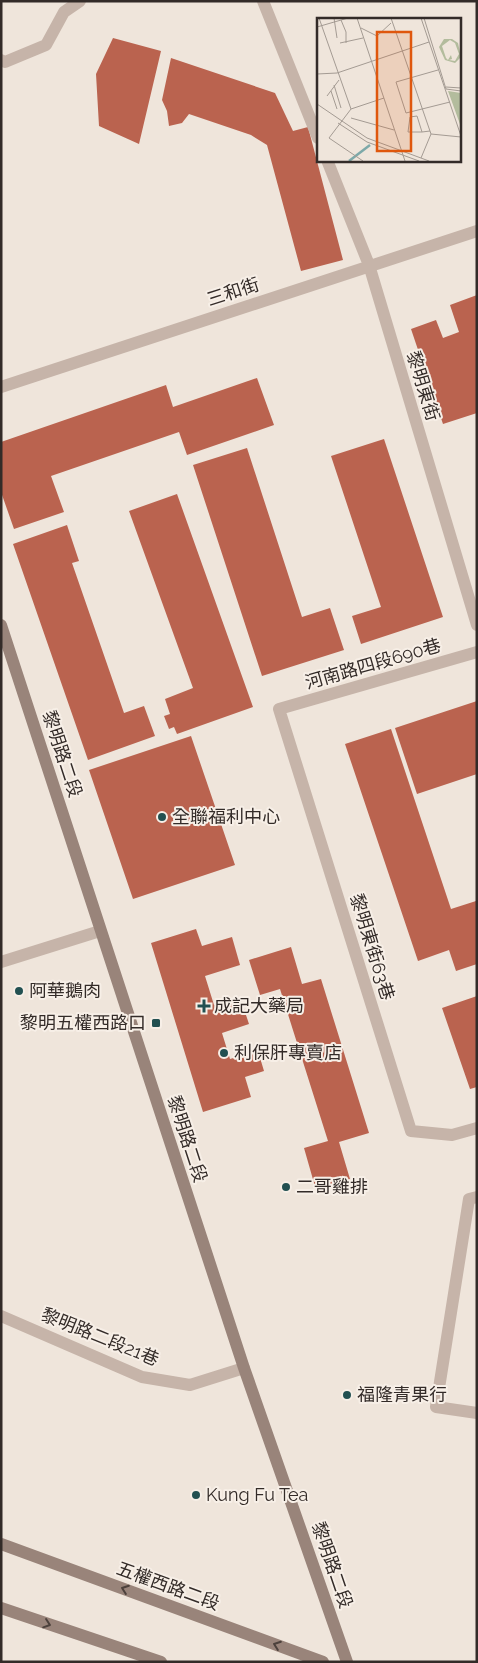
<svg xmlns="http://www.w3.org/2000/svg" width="478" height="1663" viewBox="0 0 478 1663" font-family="Raleway,'Noto Sans TC',sans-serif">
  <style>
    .building { fill: #ba634f }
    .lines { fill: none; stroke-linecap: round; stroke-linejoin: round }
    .service { stroke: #c6b4a9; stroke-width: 12 }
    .pedestrian { stroke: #c6b4a9; stroke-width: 12 }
    .minor { stroke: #c6b4a9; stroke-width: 12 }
    .secondary { stroke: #99847a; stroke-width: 12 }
    .oneway { stroke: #4c413c }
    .poi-dot { fill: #225051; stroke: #f7efe7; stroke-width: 2 }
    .labels { text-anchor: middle; stroke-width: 4; stroke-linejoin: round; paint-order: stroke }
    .street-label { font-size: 18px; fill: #332b28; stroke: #f7efe7 }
    .poi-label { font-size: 18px; fill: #332b28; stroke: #f7efe7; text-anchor: start }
    .inset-river { fill: none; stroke: #7da9a9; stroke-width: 2.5 }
    .inset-road { fill: none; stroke: #a49b93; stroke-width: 1 }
    .view { fill: #df570d; fill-opacity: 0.15; stroke: #df570d; stroke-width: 2.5 }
    .inset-edge { fill: none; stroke: #332b28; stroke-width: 2.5 }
  </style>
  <rect width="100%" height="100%" fill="#efe5db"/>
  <path class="building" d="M 113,38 L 161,51 L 139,144 L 99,126 L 96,74 Z
    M 171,58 L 275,93 L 293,131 L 308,127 L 343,260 L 301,271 L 267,145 L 251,135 L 189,114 L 182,123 L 169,126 L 167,111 L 162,100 Z
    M 477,295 L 477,413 L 443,424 L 411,329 L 436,320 L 443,338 L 459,332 L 450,305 Z
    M 257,378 L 274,425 L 187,455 L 179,432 L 51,476 L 64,512 L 14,529 L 1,492 L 1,442 L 166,385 L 173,407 Z
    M 384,439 L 443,617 L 361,644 L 352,616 L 381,607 L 331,456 Z
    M 247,448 L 302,617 L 330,608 L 344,650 L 262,676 L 193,465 Z
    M 177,494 L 253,707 L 177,734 L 174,727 L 169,729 L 164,716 L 170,714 L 165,699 L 193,688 L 129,511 Z
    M 67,525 L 79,561 L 72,563 L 124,713 L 144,706 L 155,736 L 88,760 L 13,544 Z
    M 477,701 L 477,774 L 417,794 L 395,728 Z
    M 391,729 L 451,909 L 476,901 L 477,904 L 477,964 L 456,971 L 449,950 L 418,961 L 345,744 Z
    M 191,736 L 235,865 L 133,899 L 89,770 Z
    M 196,929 L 202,946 L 232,937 L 240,965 L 205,976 L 214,1005 L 240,997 L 249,1024 L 222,1033 L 230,1059 L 258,1051 L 264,1071 L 245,1077 L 251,1097 L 203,1112 L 151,943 Z
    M 291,947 L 302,984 L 321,979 L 369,1133 L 339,1142 L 350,1179 L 316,1190 L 304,1148 L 328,1141 L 280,989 L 260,995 L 249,960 Z
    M 477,996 L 477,1087 L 470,1089 L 442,1008 Z"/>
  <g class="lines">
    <path class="service" d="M 477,1197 L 469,1199 L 436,1407 L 477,1413
      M 1,1316 L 142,1377 L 190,1385 L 244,1368"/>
    <path class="pedestrian" d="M 1,962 L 100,931"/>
    <path class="minor" d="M 263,1 L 318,138
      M 1,60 L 5,62 L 46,45 L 64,12 L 80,1
      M 327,160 L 369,265 L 477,625
      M 1,387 L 477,231
      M 477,652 L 279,709 L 411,1131 L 452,1135 L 477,1128"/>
    <path class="secondary" d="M 1,625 L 244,1368 L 347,1662
      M 1,1544 L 323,1662
      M 1,1608 L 161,1662"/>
  </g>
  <defs><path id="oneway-chevron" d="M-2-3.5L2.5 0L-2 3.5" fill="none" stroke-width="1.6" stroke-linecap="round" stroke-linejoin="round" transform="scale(1.25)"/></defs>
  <g class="oneway">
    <use href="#oneway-chevron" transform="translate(125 1589) rotate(-160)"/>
    <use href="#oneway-chevron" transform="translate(47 1624) rotate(19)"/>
    <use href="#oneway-chevron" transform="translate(277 1645) rotate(-160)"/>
  </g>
  <g class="poi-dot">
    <circle cx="162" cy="817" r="5"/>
    <circle cx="19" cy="991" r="5"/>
    <path d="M201.5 998.5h5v5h5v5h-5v5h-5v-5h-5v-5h5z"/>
    <rect x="151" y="1018" width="10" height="10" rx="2.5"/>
    <circle cx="224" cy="1053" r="5"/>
    <circle cx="286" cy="1187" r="5"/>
    <circle cx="347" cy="1395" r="5"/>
    <circle cx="196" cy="1495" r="5"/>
  </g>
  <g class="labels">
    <g class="street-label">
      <text transform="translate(233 292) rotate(-18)" y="6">三和街</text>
      <text transform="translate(423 386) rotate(73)" y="6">黎明東街</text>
      <text transform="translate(373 664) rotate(-16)" y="6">河南路四段690巷</text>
      <text transform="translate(62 754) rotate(72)" y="6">黎明路二段</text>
      <text transform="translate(372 947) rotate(73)" y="6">黎明東街63巷</text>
      <text transform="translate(187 1139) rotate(72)" y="6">黎明路二段</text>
      <text transform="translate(100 1337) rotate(22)" y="6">黎明路二段21巷</text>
      <text transform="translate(332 1565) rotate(71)" y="6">黎明路二段</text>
      <text transform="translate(168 1586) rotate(20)" y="6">五權西路二段</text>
    </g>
    <g class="poi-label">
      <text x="172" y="823">全聯福利中心</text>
      <text x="29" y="997">阿華鵝肉</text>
      <text x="214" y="1012">成記大藥局</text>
      <text x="146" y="1029" text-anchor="end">黎明五權西路口</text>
      <text x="234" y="1059">利保肝專賣店</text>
      <text x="296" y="1193">二哥雞排</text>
      <text x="357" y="1401">福隆青果行</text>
      <text x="206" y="1501">Kung Fu Tea</text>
    </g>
  </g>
  <g transform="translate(317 18)">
    <rect width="144" height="144" fill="#efe5db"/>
    <path d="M 127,21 L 135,21 L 141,25 L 144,39 L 138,45 L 128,42 L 122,29 ZM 133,22 L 138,25 L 142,36 L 138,43 L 132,42 L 135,41 L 134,37 L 131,42 L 129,40 L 125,28 ZM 131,73 L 144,75 L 144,109 Z" fill="#b3bc9d" fill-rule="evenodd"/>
    <path class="inset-river" d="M 32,143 L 53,127"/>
    <path class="inset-road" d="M 2,0 L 34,91M 17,0 L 20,20M 40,0 L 88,143M 74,0 L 114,116M 104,0 L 144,118M 107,0 L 129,71M 24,2 L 29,14 L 29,25M 0,9 L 31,0M 44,10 L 60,18 L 74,5M 23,25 L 46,20M 121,52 L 79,64 L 89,95 L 133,84M 0,56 L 20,55 L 112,24M 17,67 L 24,90M 129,69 L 144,70M 129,71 L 144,73M 14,73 L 20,91M 10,78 L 22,62M 0,86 L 50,120 L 112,143M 34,91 L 67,80M 34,100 L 77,112M 21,105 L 50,124 L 102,143M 105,114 L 91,114 L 93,99 L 100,98 L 105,114 L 113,113M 114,116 L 144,119M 12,120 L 46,143M 12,120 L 34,91M 104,140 L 114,116"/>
    <path class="view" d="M 60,14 L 94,14 L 94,133 L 60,133 Z"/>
    <rect width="144" height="144" class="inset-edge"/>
  </g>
  <rect width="478" height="1663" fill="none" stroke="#332b28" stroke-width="5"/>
</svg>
